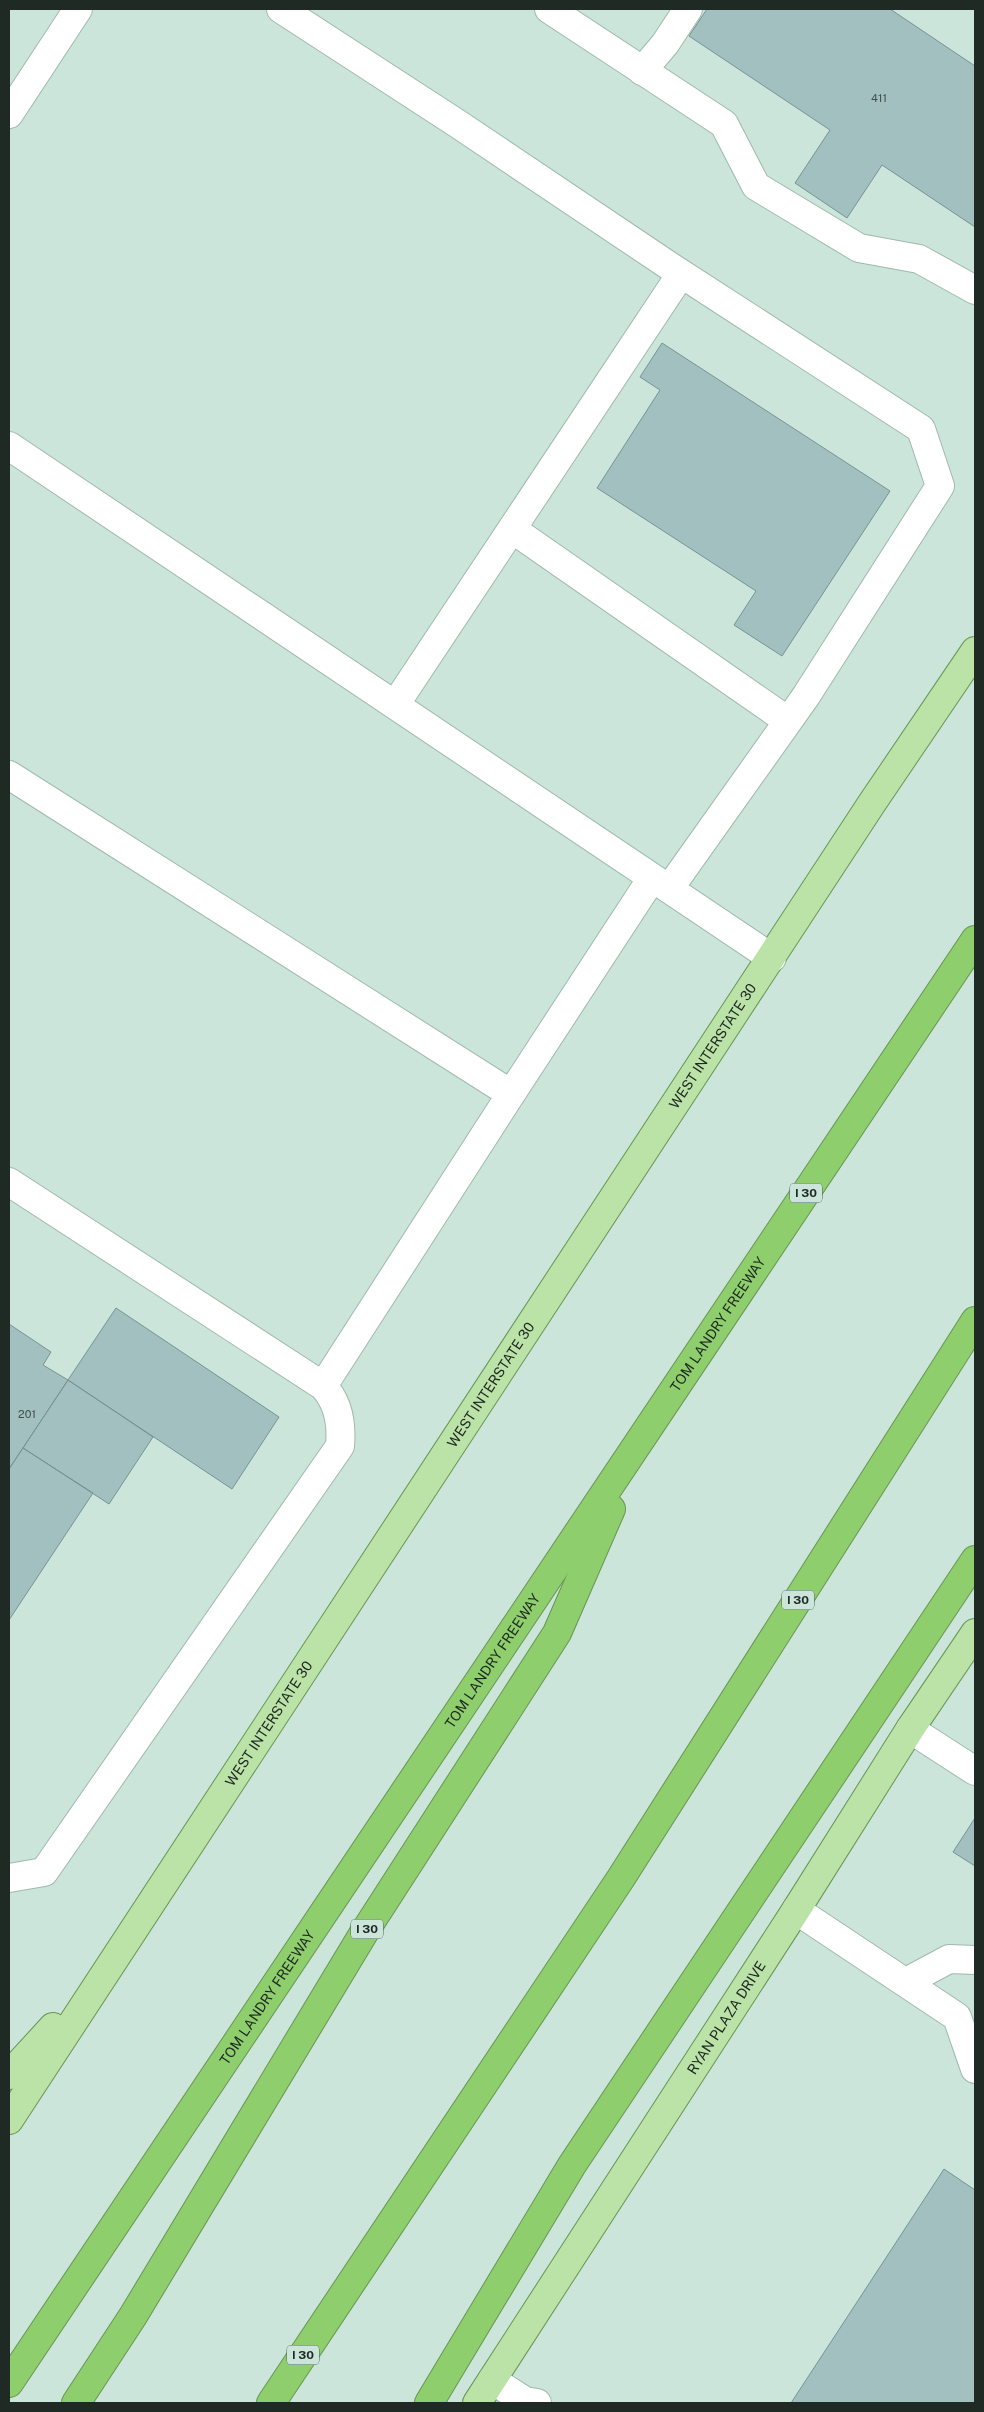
<svg xmlns="http://www.w3.org/2000/svg" width="984" height="2412" viewBox="0 0 984 2412" font-family="'Public Sans',sans-serif">
  <style>
    .building { fill: #a2c0c0; stroke: #779394 }
    .lines { fill: none; stroke-linecap: round; stroke-linejoin: round }
    .minor-casing { stroke: #9fb9ae; stroke-width: 30 }
    .major-casing { stroke: #689553; stroke-width: 30 }
    .highway-casing { stroke: #689553; stroke-width: 30 }
    .minor { stroke: #fff; stroke-width: 28 }
    .major { stroke: #bbe2a7; stroke-width: 28 }
    .highway { stroke: #8ece6c; stroke-width: 28 }
    .labels { text-anchor: middle; stroke-width: 4.5; stroke-linejoin: round; paint-order: stroke }
    .number-label { font-size: 11px; fill: #40504c }
    .shield { fill: #cbe5da; stroke: #53625b; stroke-width: 1 }
    .shield-label { font-size: 12px; font-weight: bold; fill: #202a25 }
    .street-label { font-size: 14px; fill: #202a25; stroke: #cbe5da }
  </style>
  <rect width="100%" height="100%" fill="#cbe5da"/>
  <path class="building" d="M 707,9 L 890,9 L 975,66 L 975,227 L 882,165 L 847,218 L 795,183 L 830,130 L 689,36 Z
    M 662,343 L 890,491 L 782,656 L 734,625 L 756,591 L 597,488 L 660,390 L 640,377 Z
    M 116,1308 L 279,1417 L 232,1489 L 68,1380 Z
    M 9,1324 L 51,1352 L 43,1365 L 68,1380 L 9,1469 Z
    M 68,1380 L 153,1437 L 109,1504 L 23,1448 Z
    M 23,1448 L 93,1493 L 9,1620 L 9,1469 Z
    M 975,1818 L 975,1866 L 953,1852 Z
    M 944,2169 L 975,2190 L 975,2403 L 791,2403 Z"/>
  <g class="lines">
    <defs>
      <path id="minor" d="M 281,9 L 458,124 L 671,267 L 921,429 L 940,486 L 806,696 L 669,889
        M 549,9 L 724,124 L 756,186 L 859,248 L 919,259 L 975,290
        M 642,71 L 665,44 L 688,9
        M 9,114 L 78,9
        M 9,446 L 772,958
        M 512,529 L 788,721
        M 395,705 L 681,274
        M 9,775 L 511,1094 L 323,1386 L 9,1182
        M 511,1094 L 652,878
        M 910,1729 L 975,1771
        M 9,1878 L 44,1872 L 340,1446 C 342,1424 339,1403 323,1386
        M 796,1910 L 957,2017 L 975,2069
        M 906,1982 L 949,1959 L 975,1960
        M 492,2380 L 525,2401 L 537,2403"/>
      <g id="major">
        <path d="M 9,2075 L 53,2027"/>
        <path id="s1" d="M 9,2120 L 872,803 L 975,651"/>
        <path id="s2" d="M 477,2403 L 796,1910 L 910,1729 L 975,1633"/>
      </g>
      <g id="highway">
        <path id="s3" d="M 9,2383 L 975,940"/>
        <path d="M 76,2403 L 133,2316 L 365,1931 L 557,1633 L 611,1509"/>
        <path d="M 271,2403 L 621,1878 L 975,1321"/>
        <path d="M 429,2403 L 572,2165 L 975,1560"/>
      </g>
    </defs>
    <use href="#minor" class="minor-casing"/>
    <use href="#major" class="major-casing"/>
    <use href="#highway" class="highway-casing"/>
    <use href="#minor" class="minor"/>
    <use href="#major" class="major"/>
    <use href="#highway" class="highway"/>
  </g>
  <g class="labels">
    <g class="number-label">
      <text x="879" y="102">411</text>
      <text x="27" y="1418">201</text>
    </g>
    <g class="shield">
      <rect x="790" y="1183.5" width="32" height="19" rx="4"/>
      <rect x="782" y="1590.5" width="32" height="19" rx="4"/>
      <rect x="351" y="1919.5" width="32" height="19" rx="4"/>
      <rect x="287" y="2345.5" width="32" height="19" rx="4"/>
    </g>
    <g class="shield-label">
      <text x="806" y="1197">I 30</text>
      <text x="798" y="1604">I 30</text>
      <text x="367" y="1933">I 30</text>
      <text x="303" y="2359">I 30</text>
    </g>
    <g class="street-label">
      <text dy="5" stroke="none"><textPath href="#s1" startOffset="1284">WEST INTERSTATE 30</textPath></text>
      <text dy="5" stroke="none"><textPath href="#s3" startOffset="1274">TOM LANDRY FREEWAY</textPath></text>
      <text dy="5" stroke="none"><textPath href="#s1" startOffset="879">WEST INTERSTATE 30</textPath></text>
      <text dy="5" stroke="none"><textPath href="#s3" startOffset="869">TOM LANDRY FREEWAY</textPath></text>
      <text dy="5" stroke="none"><textPath href="#s1" startOffset="474">WEST INTERSTATE 30</textPath></text>
      <text dy="5" stroke="none"><textPath href="#s3" startOffset="464">TOM LANDRY FREEWAY</textPath></text>
      <text dy="5" stroke="none"><textPath href="#s2" startOffset="459">RYAN PLAZA DRIVE</textPath></text>
    </g>
  </g>
  <rect width="984" height="2412" fill="none" stroke="#202a25" stroke-width="20"/>
</svg>
